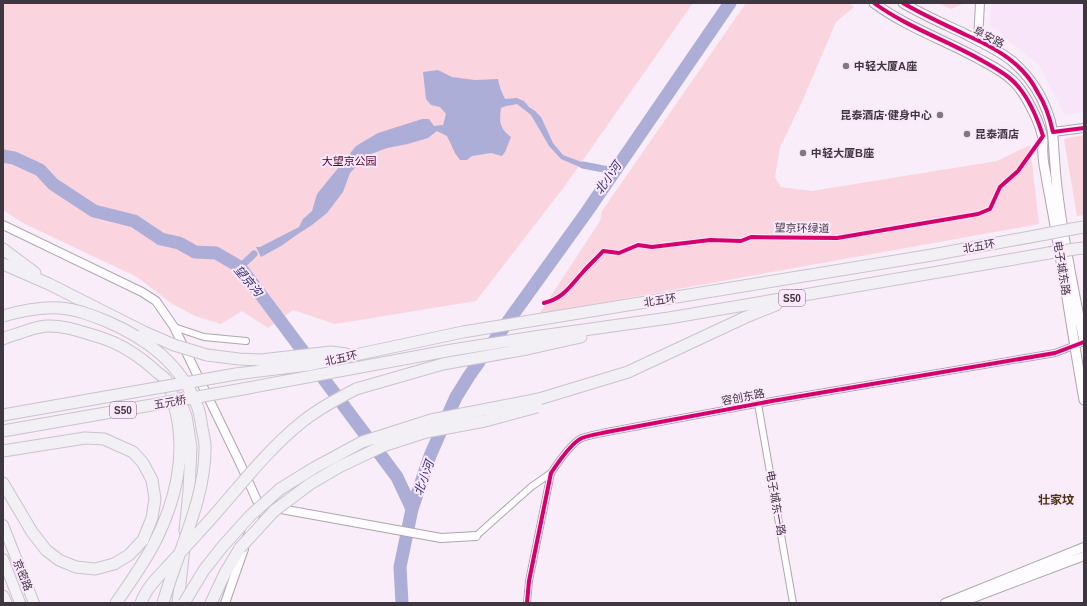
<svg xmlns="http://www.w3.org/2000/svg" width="1087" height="606" viewBox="0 0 1087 606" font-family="Helvetica,'Noto Sans SC',sans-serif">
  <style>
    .built { fill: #f8e5f9 }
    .green { fill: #fad5df }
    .water { fill: #acaed8 }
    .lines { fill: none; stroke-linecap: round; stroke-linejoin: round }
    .canal { stroke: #acaed8; stroke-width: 7 }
    .river { stroke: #acaed8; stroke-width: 13 }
    .minor-casing { stroke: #aea6ae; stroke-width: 8 }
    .tertiary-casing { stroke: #aea6ae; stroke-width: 10 }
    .secondary-casing { stroke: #aea6ae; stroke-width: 11 }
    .trunk-casing { stroke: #cac3ce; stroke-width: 12 }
    .motorway-casing { stroke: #cac3ce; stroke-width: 13 }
    .minor { stroke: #fefcfe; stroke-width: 6 }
    .tertiary { stroke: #fefcfe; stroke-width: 8 }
    .secondary { stroke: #fefcfe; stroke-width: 9 }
    .trunk { stroke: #f4f2f7; stroke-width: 10 }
    .motorway { stroke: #f2eff5; stroke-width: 11 }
    .motorway-bridge-casing { stroke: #cac3ce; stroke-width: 13; stroke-linecap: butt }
    .motorway-bridge { stroke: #f2eff5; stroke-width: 11 }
    .cycleway-casing { stroke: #fce8fd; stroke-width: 6 }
    .cycleway { stroke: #d6006c; stroke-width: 4 }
    .poi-dot { fill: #807780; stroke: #fce8fd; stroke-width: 1.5 }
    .labels { text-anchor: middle; stroke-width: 4; stroke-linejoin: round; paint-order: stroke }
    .shield { fill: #fce8fd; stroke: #786c78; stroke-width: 1 }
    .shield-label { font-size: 10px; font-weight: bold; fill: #3f373f }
    .street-label { font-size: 11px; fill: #3f373f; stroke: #fce8fd }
    .poi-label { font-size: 11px; font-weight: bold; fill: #3f373f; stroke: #fce8fd; text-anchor: start }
    .park-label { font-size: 11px; fill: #54031f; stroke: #fce8fd }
    .water-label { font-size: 12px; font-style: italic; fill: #2e2f71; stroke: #fce8fd }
    .neighbourhood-label { font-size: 12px; font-weight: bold; fill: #4b3510; stroke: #fce8fd }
  </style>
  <rect width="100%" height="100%" fill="#f8edf8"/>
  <path class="built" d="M 991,3 L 1084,3 L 1084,112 L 1065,115 L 1039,65 L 990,26 Z"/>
  <path class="green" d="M 3,3 L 693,3 L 564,187 L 476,301 L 335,324 L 293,310 L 268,328 L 242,311 L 221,324 L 195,316 L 171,303 L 137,277 L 23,223 L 3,210 Z
    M 746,3 L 850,3 L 854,7 L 836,22 L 801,104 L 780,147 L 775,177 L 781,187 L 812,191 L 997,161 L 1030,145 L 1039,224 L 539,314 L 600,221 L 602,211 Z
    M 938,3 L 965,3 L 951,9 Z
    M 1084,135 L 1084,215 L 1077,216 L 1064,139 Z"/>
  <path class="water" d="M 438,70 L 452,77 L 475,80 L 498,79 C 499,86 502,93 505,99 L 517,98 L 524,101 L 529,107 L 535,111 L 541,117 L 553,143 L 563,155 L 584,163 L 582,168 L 561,159 L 549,146 L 531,115 L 517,104 L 506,106 L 501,108 C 499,122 500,129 511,137 L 505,152 L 502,156 L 491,153 L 472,156 L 467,160 L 460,160 L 455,153 L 447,136 L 437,131 L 428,138 L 408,144 L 387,148 L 366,156 L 350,173 L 343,192 L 327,213 L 312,225 L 298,234 L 281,246 L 261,257 L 256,247 L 260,247 L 299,227 L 303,219 L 312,211 L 317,194 L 356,146 L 378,133 L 422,119 L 429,119 L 434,126 L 443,125 L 446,114 L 440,107 L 431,105 L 426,99 L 423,72 Z"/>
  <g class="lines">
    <path class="canal" d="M 583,165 L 614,171
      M 240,267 L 254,254"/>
    <path class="river" d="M 3,156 L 14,158 L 40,170 L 53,184 L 94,211 L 134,221 L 161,239 L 179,243 L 195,252 L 216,253 L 240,267 L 397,477 L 412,509
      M 486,352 L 586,213 L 730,3
      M 402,603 L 400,567 L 412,509 L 430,456 L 447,417 L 456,397 L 469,376 L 479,362"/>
    <defs>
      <path id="minor" d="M 174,327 L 204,337 L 246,341
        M 758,404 L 793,603
        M 476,536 L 531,487 L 551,473
        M 527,603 L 529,581 L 551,473 C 557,464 572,442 582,438 C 590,435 599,434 607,432 L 772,401 L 1055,353 L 1084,342"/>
      <path id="tertiary" d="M 978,40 L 980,3
        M 1053,132 L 1084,128
        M 3,225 L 142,292 L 156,301 L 174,327 L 240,463 L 259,505 L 247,538
        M 259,505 L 441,538 L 476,536
        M 225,603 L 244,549
        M 945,603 L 1084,547
        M 960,603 L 1084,556"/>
      <path id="secondary" d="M 874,3 C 906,27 945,40 981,60 C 992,66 1004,72 1013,81 C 1025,92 1038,119 1042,134 C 1044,141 1042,148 1043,155 C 1043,164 1046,173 1047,182 C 1061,254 1071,327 1084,400
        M 903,3 C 923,15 944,24 965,34 C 981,42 998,50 1012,61 C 1027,74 1040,92 1047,111 C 1053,126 1053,137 1054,152 C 1055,166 1056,181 1058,195 C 1064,244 1074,293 1084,341"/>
      <path id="trunk" d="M 3,525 L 34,603
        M 3,559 L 20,603"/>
      <path id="motorway" d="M 1072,229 L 1084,227
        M 3,249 L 35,273
        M 1075,249 L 1084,248
        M 3,264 L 49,284 L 144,332
        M 3,339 C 8,336 14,335 20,333 C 28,330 38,327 46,326 C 64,325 82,332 99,337 C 122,344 141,357 158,373 C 161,375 165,378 167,381 C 170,386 172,395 173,401 C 188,449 177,498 155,542 C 144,563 130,583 116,603
        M 207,355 L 239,359 L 261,360 L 331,352 L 346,354
        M 236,374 L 308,365 L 463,332 L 932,255 L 1046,234
        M 243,389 L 452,350 L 534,337 L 669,318 L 1049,253
        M 356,389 L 443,364 L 527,349 L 581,337
        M 179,398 L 186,416 L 191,447 L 189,491 L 185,531
        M 539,399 L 628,372 L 746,317 L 776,305
        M 3,451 L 85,438 L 104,439 L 115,444 L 133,452 L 143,463 L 152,480 L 155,499 L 152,518 L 143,540 L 129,555 L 114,564 L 95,569 L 76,567 L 59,560 L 46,550 L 32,532 L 3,483
        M 3,596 L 6,603
        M 178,603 L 184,548
        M 211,603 L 225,573 L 240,548"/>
    </defs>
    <use href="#minor" class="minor-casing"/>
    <use href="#tertiary" class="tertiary-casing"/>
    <use href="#secondary" class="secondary-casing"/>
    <use href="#trunk" class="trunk-casing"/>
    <use href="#motorway" class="motorway-casing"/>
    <use href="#minor" class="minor"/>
    <use href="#tertiary" class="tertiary"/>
    <use href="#secondary" class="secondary"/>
    <use href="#trunk" class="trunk"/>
    <use href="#motorway" class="motorway"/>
    <defs>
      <path id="motorway-bridge" d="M 1046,234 L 1072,229
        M 1049,253 L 1075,249
        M 3,316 C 21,311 40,307 59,308 C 76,309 91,315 106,321 C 148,339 181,364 198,408 C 200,414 201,421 202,428 C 203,434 205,440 205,446 C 206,499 177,553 163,603
        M 144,332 L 174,345 L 207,355
        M 3,415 L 236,374
        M 3,431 L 243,389
        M 240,548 L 274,511 L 310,484 L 339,467 L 383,446 L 426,432 L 485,421 L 537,407
        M 141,603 C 146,588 159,576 170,564 C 179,554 189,543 198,533 C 233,496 262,454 302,422 C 318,409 337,399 356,389
        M 184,603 L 204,570 L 223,546 L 250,516 L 280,489 L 314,468 L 362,442 L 431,420 L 539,399"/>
    </defs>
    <use href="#motorway-bridge" class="motorway-bridge-casing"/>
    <use href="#motorway-bridge" class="motorway-bridge"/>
    <defs>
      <path id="cycleway" d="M 903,3 C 923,15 944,24 966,35 C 982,42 999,50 1013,62 C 1023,70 1032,81 1038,93 C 1046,105 1050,119 1053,132 L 1084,128
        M 544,303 C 564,298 570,286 583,272 C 589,265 597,258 603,251 L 619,253 L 638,245 L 652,247 L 710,240 L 741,241 L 751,237 L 837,238 L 978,214 L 990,209 L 1000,187 L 1018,171 L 1043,136 C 1037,117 1028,96 1014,82 C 1005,73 993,67 981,60 C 946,40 907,27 874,3
        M 527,603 L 529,581 L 551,473 C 557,464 572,442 582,438 C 590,435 599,434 607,432 L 772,401 L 1055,353 L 1084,342"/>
    </defs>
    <use href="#cycleway" class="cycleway-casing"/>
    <use href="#cycleway" class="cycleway"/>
  </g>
  <g class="poi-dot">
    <circle cx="846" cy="66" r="4"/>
    <circle cx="940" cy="115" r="4"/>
    <circle cx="967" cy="134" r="4"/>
    <circle cx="803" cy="153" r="4"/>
  </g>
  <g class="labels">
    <g class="shield">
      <rect x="779" y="290" width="26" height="16" rx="3"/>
      <rect x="110" y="402" width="26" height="16" rx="3"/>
    </g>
    <g class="shield-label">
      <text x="792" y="302">S50</text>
      <text x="123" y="414">S50</text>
    </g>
    <g class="street-label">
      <text transform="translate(989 37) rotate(28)" y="4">阜安路</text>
      <text transform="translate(802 228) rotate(1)" y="4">望京环绿道</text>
      <text transform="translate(979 246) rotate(-10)" y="4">北五环</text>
      <text transform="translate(1062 268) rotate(81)" y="4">电子城东路</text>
      <text transform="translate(660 300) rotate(-9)" y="4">北五环</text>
      <text transform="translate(341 358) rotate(-13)" y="4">北五环</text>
      <text transform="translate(743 397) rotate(-11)" y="4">容创东路</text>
      <text transform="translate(170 402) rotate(-10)" y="4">五元桥</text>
      <text transform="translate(776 503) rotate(80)" y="4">电子城东一路</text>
      <text transform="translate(23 575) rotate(68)" y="4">京密路</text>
    </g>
    <g class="poi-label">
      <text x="854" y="70">中轻大厦A座</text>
      <text x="932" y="119" text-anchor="end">昆泰酒店·健身中心</text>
      <text x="975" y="138">昆泰酒店</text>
      <text x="811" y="157">中轻大厦B座</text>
    </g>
    <g class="park-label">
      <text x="349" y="165">大望京公园</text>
    </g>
    <g class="water-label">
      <text transform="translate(608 178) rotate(-55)" y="4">北小河</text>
      <text transform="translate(248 281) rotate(49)" y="4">望京沟</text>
      <text transform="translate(424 478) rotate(-70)" y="4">北小河</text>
    </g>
    <g class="neighbourhood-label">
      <text x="1056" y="504">壮家坟</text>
    </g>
  </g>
  <rect width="1087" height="606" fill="none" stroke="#3f373f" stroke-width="8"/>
</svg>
